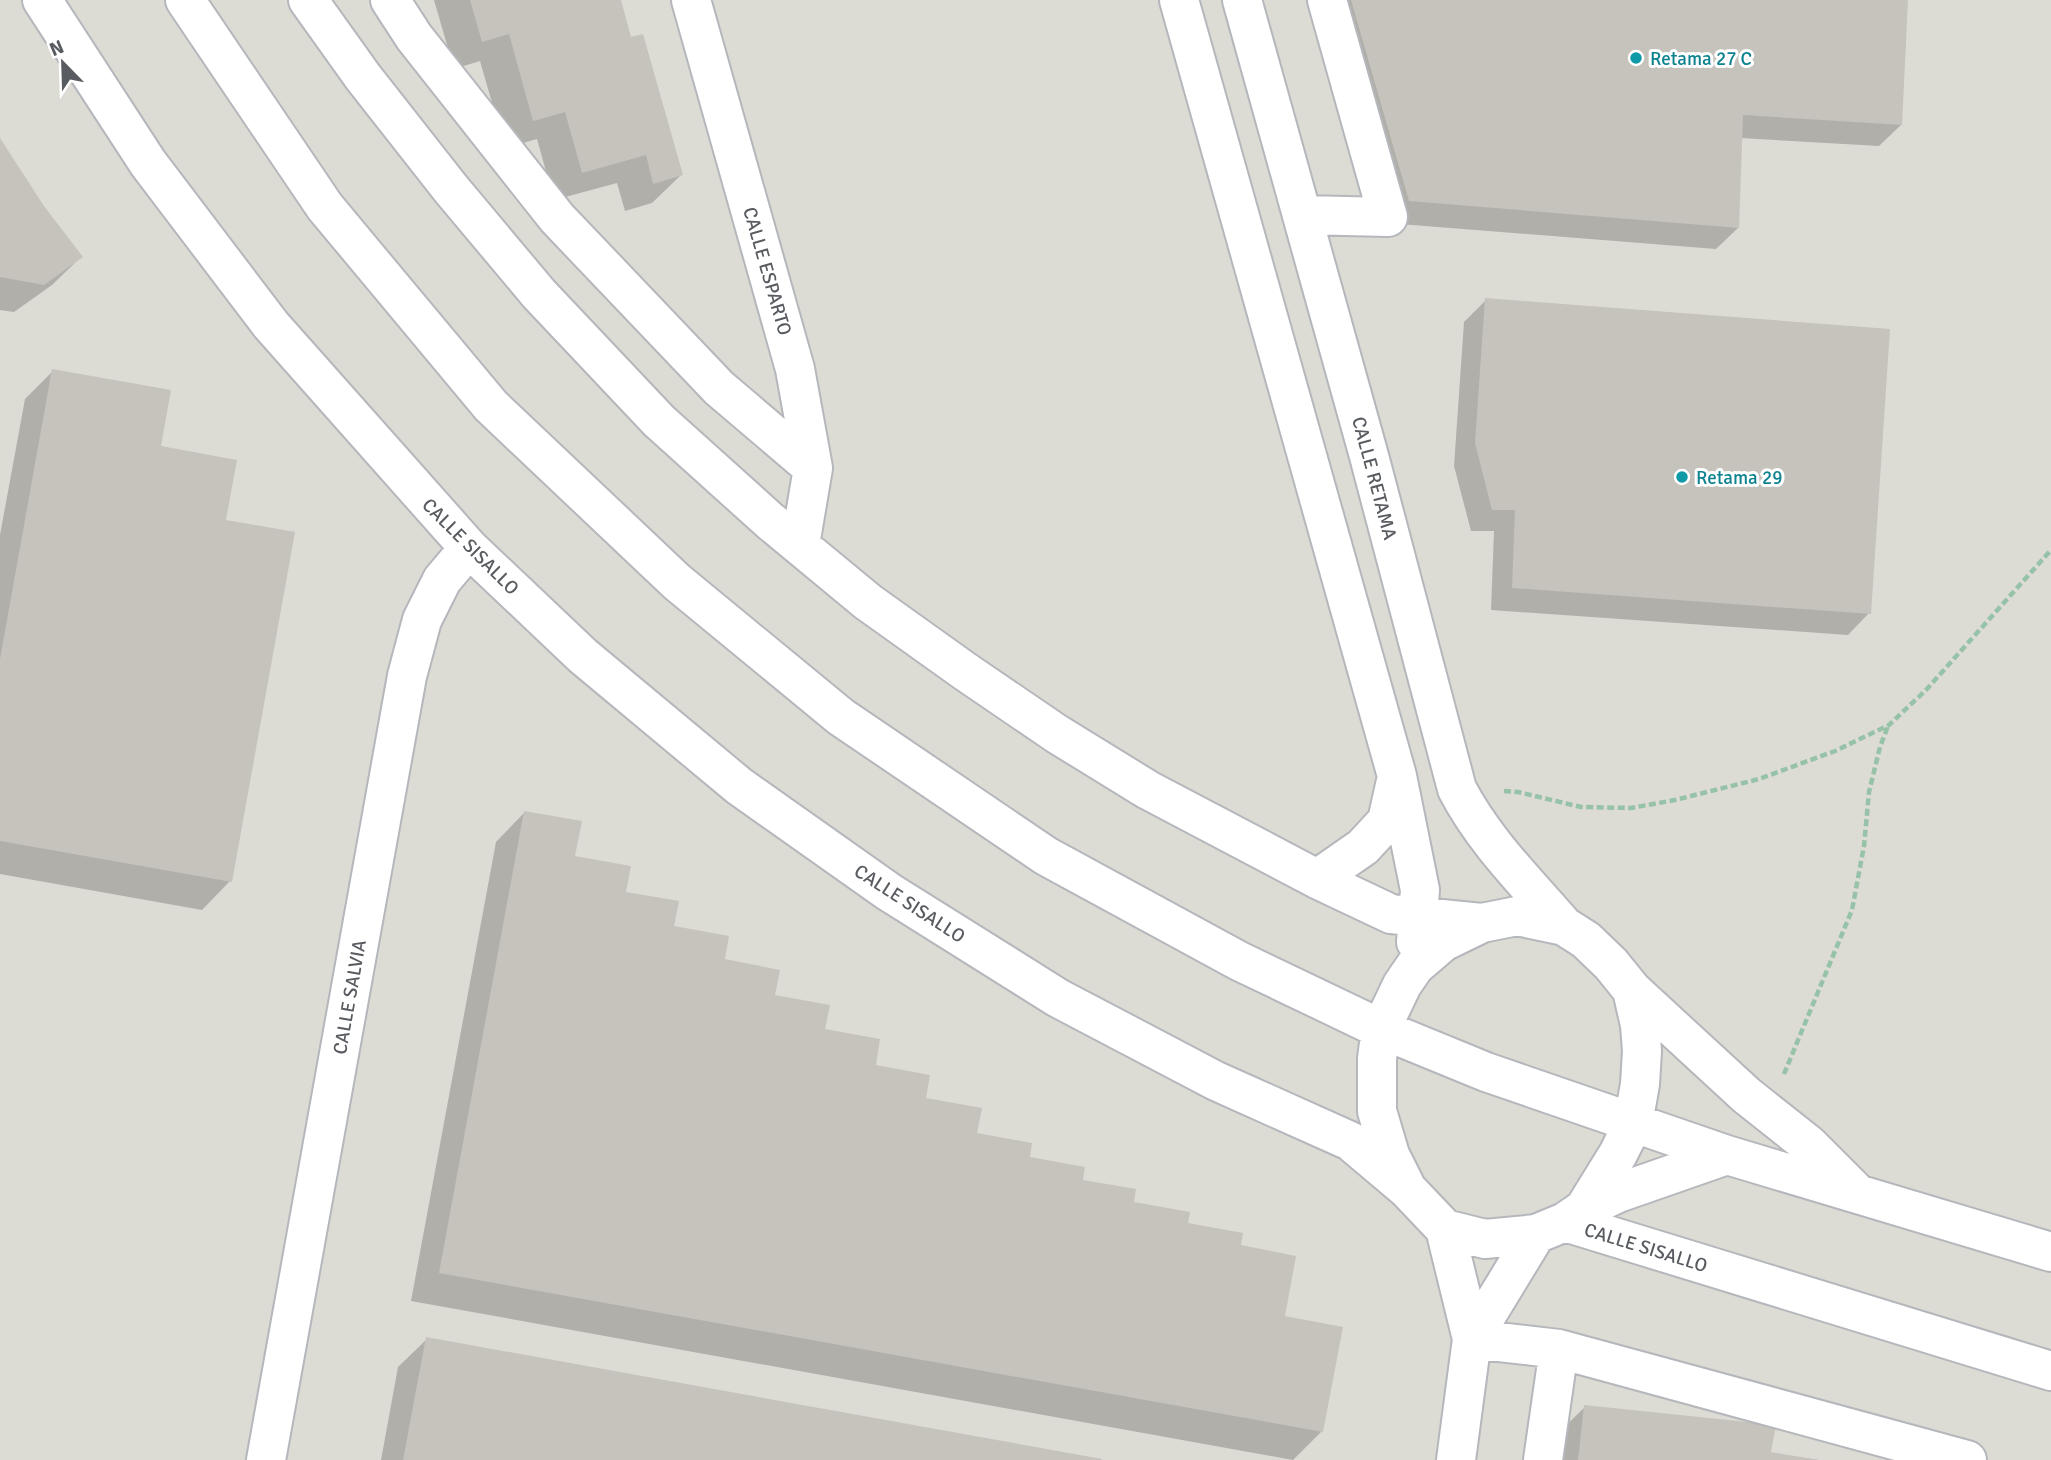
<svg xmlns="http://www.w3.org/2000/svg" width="2051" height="1460" viewBox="0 0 2051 1460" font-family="Signika,sans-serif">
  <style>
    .industrial { fill: #dcdbd4 }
    .shadow { fill: #0003 }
    .building { fill: #c6c3bd }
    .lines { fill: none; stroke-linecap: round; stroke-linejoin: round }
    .minor-casing { stroke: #b5b7bc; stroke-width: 42 }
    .path { stroke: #96c2a7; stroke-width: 4.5; stroke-dasharray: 7 3.5; stroke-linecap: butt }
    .minor { stroke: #fff; stroke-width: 38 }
    .culture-dot { fill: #0f9aa8; stroke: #fff; stroke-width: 2.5 }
    .labels { text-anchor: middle; stroke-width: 6; stroke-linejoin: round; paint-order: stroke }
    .culture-label { font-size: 19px; fill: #0d838f; stroke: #fff; text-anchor: start }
    .street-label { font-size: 19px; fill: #585b60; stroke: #fff }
  </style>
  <rect width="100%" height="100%" fill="#ebe9e0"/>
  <path class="industrial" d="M 0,0 L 2051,0 L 2051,1460 L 0,1460 Z"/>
  <path class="shadow" d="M 434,0 L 619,0 L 630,39 L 681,175 L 652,203 L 625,211 L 617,183 L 554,200 L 537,139 L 505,148 L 480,61 L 454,69 Z
    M 1323,0 L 1906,0 L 1901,125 L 1879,146 L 1740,138 L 1738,228 L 1716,249 L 1387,223 Z
    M 0,141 L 43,207 L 81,257 L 52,285 L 14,312 L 0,310 Z
    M 1486,300 L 1869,613 L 1848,635 L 1491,610 L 1494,531 L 1471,531 L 1454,466 L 1464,322 Z
    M 53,371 L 159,447 L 224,521 L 230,881 L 202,910 L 0,874 L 0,535 L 25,399 Z
    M 524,813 L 573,857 L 975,1135 L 1132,1203 L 1239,1247 L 1283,1318 L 1322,1431 L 1293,1460 L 411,1301 L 496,842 Z
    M 427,1339 L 1099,1460 L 381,1460 L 398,1367 Z
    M 1585,1407 L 1769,1453 L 1818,1460 L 1554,1460 L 1556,1435 Z"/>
  <path class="building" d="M 470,0 L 621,0 L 631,37 L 643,34 L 683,175 L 653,184 L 646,155 L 582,173 L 565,112 L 533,121 L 509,34 L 482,42 Z
    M 1351,0 L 1908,0 L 1902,125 L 1743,115 L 1739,228 L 1409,201 Z
    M 0,138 L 44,206 L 83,257 L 44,285 L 0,277 Z
    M 1485,298 L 1890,329 L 1871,614 L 1512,588 L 1515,510 L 1492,510 L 1475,443 Z
    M 52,369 L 171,390 L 161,446 L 237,460 L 226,520 L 295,532 L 232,882 L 0,841 L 0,659 Z
    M 524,811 L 582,821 L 575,856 L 631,866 L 626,892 L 679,901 L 674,926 L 729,936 L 725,959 L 780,970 L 775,995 L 830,1005 L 825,1029 L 880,1039 L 876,1065 L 930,1075 L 926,1098 L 982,1108 L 977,1133 L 1032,1143 L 1030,1157 L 1085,1167 L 1083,1180 L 1136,1189 L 1134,1202 L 1190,1212 L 1188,1223 L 1243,1233 L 1241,1245 L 1296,1256 L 1285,1316 L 1343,1327 L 1323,1432 L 439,1273 Z
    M 426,1337 L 1102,1459 L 1101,1460 L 403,1460 Z
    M 1584,1405 L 1776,1425 L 1771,1452 L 1819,1460 L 1578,1460 Z"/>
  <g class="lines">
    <defs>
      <path id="minor" d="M 42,0 L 148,163 L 271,325 L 469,548 L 583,656 L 739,786 L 889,892 L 1058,998 L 1216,1081 L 1350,1141 L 1407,1189 L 1445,1229 L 1485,1239 L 1536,1234 L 1565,1222 L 1584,1209 L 1618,1154 L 1633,1124 L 1640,1084 L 1642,1051 L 1640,1025 L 1632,990 L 1611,964 L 1586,940 L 1564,926 L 1517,916 L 1482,923 L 1443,942 L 1415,966 L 1402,985 L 1381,1029 L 1377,1058 L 1377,1111 L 1390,1155 L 1407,1189
        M 185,0 L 325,207 L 491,406 L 677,582 L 841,717 L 1046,856 L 1239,961 L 1381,1029 L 1486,1072 L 1727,1155 L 2051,1252
        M 308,0 L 363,77 L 451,189 L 539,294 L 659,421 L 770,521 L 868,602 L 966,672 L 1057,734 L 1148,790 L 1317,879 L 1391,914 L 1482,923
        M 390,0 L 414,37 L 557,218 L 719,388 L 813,468
        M 691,0 L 795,369 L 813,468 L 800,545
        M 1179,0 L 1397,776 L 1420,890 L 1416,942
        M 1242,0 L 1369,456 L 1457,789 C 1484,841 1526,882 1564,926
        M 1302,215 L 1388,217 L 1327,0
        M 1317,879 L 1363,847 L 1387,821 L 1396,781
        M 1632,990 L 1746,1095 L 1809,1145 L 1854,1190
        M 1584,1209 L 1618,1193 L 1727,1155
        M 1565,1222 L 2051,1371
        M 1445,1229 L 1472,1339 L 1456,1460
        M 1472,1339 L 1559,1349 L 1967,1460
        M 1472,1339 L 1536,1234
        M 266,1460 L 407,676 L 422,620 L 442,580 L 469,548
        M 1543,1460 L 1559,1349"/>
    </defs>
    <use href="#minor" class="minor-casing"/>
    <path class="path" d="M 1504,791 L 1518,792 L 1581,807 L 1631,808 L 1675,800 L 1759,779 L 1835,751 L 1889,725 L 1926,690 L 2051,550
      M 1784,1074 L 1852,910 L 1864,846 L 1869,792 L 1880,747 L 1888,726"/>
    <use href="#minor" class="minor"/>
  </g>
  <g class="culture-dot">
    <circle cx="1636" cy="58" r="7"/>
    <circle cx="1682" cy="477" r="7"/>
  </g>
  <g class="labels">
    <g class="culture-label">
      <text x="1650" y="65">Retama 27 C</text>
      <text x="1696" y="484">Retama 29</text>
    </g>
    <g class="street-label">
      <text transform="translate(768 271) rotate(74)" y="7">CALLE ESPARTO</text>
      <text transform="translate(1375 478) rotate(75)" y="7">CALLE RETAMA</text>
      <text transform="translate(471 546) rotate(45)" y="7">CALLE SISALLO</text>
      <text transform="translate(910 903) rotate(33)" y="7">CALLE SISALLO</text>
      <text transform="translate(349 997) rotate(-80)" y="7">CALLE SALVIA</text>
      <text transform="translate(1646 1247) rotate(17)" y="7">CALLE SISALLO</text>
    </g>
  </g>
  <g transform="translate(63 63) rotate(337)" stroke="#ffffff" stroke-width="5" paint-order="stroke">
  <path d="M0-5L12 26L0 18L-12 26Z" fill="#585b60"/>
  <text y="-10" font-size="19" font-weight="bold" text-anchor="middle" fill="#585b60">N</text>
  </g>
</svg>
